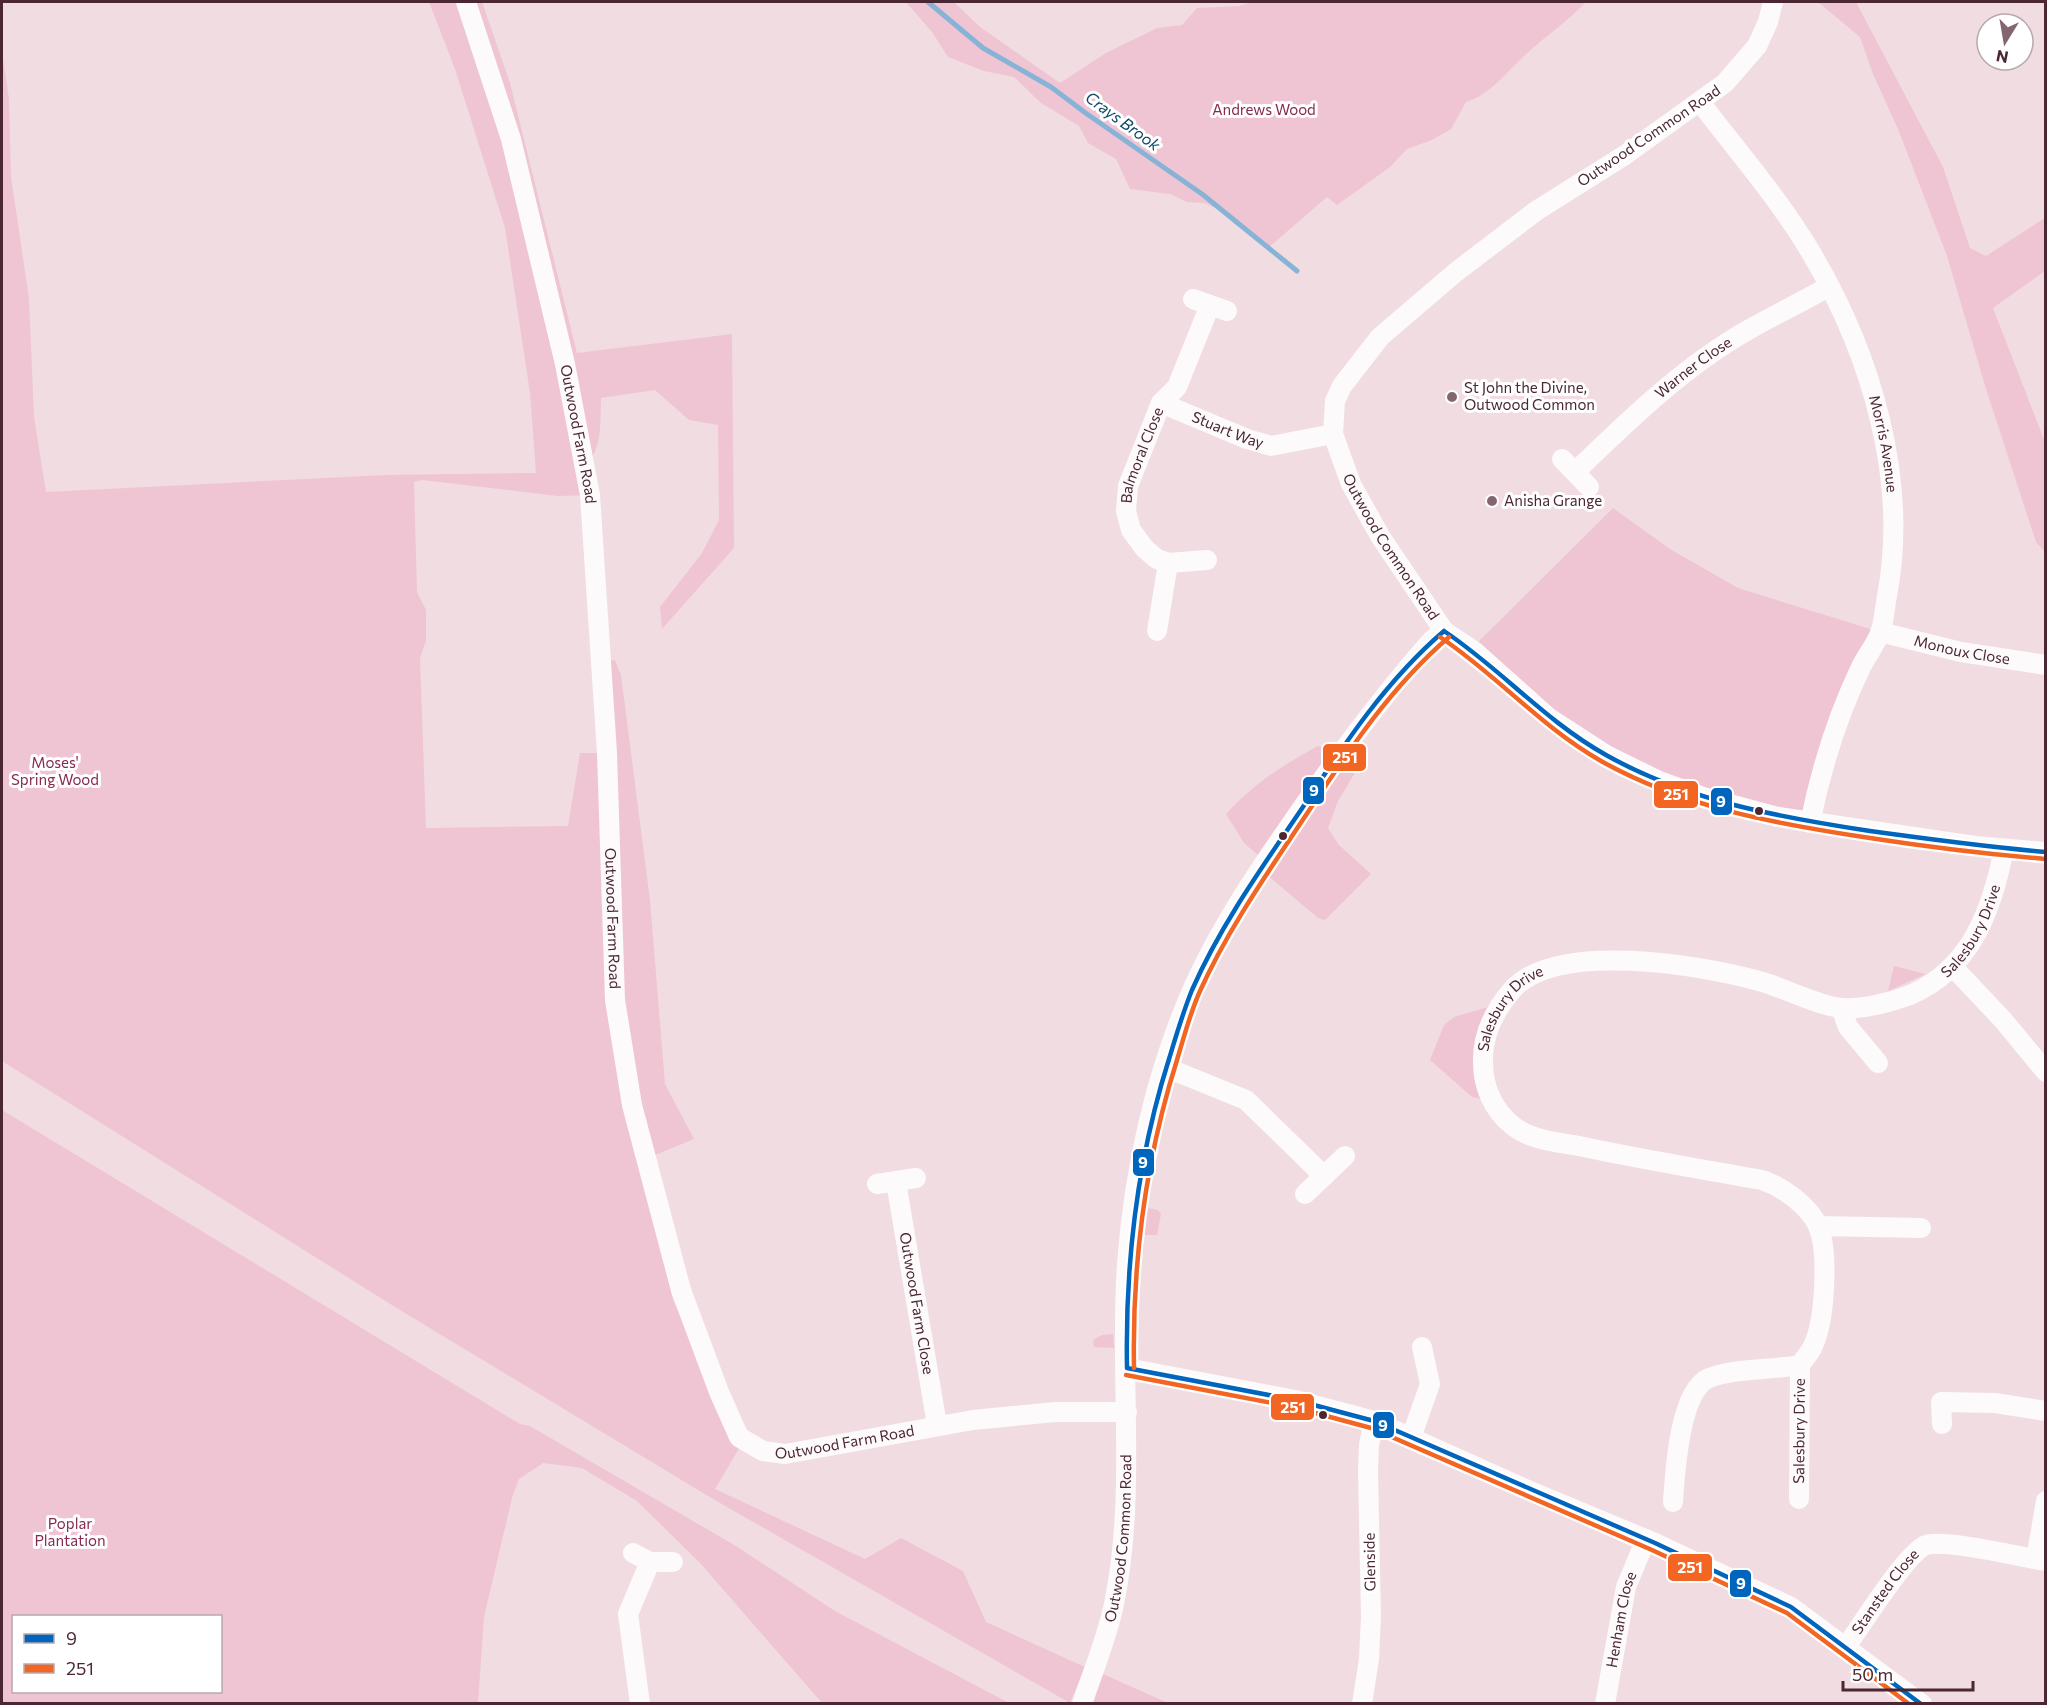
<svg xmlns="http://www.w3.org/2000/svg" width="2047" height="1705" viewBox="0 0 2047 1705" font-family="Commissioner,sans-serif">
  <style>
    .green { fill: #f0c5d3; fill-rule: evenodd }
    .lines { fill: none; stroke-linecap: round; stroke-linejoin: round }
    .stream { stroke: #87b4d6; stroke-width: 5 }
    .minor { stroke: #fdfafb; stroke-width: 20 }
    .bus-1-casing { stroke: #fff; stroke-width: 9 }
    .bus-2-casing { stroke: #fff; stroke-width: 9 }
    .bus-1 { stroke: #0065bd; stroke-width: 4.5 }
    .bus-2 { stroke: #f26522; stroke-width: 4.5 }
    .poi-dot { fill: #846670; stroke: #fff; stroke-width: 2 }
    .bus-dot { fill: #4a2733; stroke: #fff; stroke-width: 2 }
    .labels { text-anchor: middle; stroke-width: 6; stroke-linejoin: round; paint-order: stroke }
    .park-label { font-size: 15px; fill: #862950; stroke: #fff }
    .street-label { font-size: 15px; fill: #4a2733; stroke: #fff }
    .poi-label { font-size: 15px; fill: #4a2733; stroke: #fff; text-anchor: start }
    .water-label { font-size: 16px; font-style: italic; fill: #0b4867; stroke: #fff }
    .line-badge { stroke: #fff; stroke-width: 2 }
    .badge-label { font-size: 16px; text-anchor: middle; font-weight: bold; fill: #fff }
  </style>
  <rect width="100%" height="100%" fill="#f1dce2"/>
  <path class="green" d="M 429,2 L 482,2 L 510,83 L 577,353 L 732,334 L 734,548 L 662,629 L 660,607 L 702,553 L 719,520 L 718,425 L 689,420 L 655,390 L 601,398 C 600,423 603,448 585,467 L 590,495 L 558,496 L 422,480 L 414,482 L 417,592 L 426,610 L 426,641 L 420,658 L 426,828 L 568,826 L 580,753 L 607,753 L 614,934 L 643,1152 L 673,1300 L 740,1447 L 715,1489 L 865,1559 L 901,1538 L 963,1571 L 986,1622 L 1085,1667 L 1070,1703 L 713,1499 L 395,1307 L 2,1061 L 2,51 L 9,99 L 11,177 L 29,298 L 34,417 L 46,492 L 385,475 L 536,473 L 530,393 L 505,228 L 455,69 Z
    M 906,2 L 954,2 L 980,27 L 1060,83 L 1106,53 L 1157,28 L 1182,25 L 1197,8 L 1239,6 L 1252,2 L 1586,2 C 1565,24 1541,39 1520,60 C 1503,76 1489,95 1466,102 L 1451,129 L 1432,140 L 1407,149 L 1390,167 L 1337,205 L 1327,197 L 1269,247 L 1225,212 L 1204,203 L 1187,202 L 1170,194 L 1130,189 L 1116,159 L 1088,143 L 1079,126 L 1041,103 L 1014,77 L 984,71 L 948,57 L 932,32 Z
    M 1818,2 L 1856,2 L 1943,167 L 1970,248 L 1986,256 L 2045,218 L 2045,271 L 1993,308 L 2045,442 L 2045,552 L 2036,542 L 1986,389 L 1947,256 L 1898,129 L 1873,74 L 1860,37 Z
    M 1613,508 L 1670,549 L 1738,588 L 1880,632 L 1810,823 L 1606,755 L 1470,650 Z
    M 615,660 L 621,675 L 650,900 L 665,1084 L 694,1139 L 648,1158 L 618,1000 L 607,661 Z
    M 1318,746 L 1340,752 L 1359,766 L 1338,801 L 1328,828 L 1339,845 L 1371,874 L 1325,920 L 1318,918 L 1260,869 L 1265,861 L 1244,843 L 1226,814 C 1253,784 1283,765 1318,746 Z
    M 1894,966 L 1926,974 L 1888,991 Z
    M 1501,1003 L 1490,1023 L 1491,1101 L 1472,1097 L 1430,1060 L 1444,1025 L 1454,1017 Z
    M 2,1110 L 520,1424 L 530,1426 L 736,1546 L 835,1611 L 1009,1703 L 822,1703 L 700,1563 L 637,1501 L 582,1468 L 543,1463 L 519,1479 L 512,1498 L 484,1617 L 478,1703 L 2,1703 ZM 14,1616 L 220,1616 L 220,1692 L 14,1692 Z
    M 1147,1208 L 1158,1210 L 1161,1214 L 1157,1235 L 1143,1235 Z
    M 1113,1334 L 1114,1348 L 1094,1347 L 1093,1340 L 1102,1335 Z
    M 1103,1674 L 1168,1703 L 1090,1704 Z"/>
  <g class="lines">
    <path class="stream" d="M 928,2 L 983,48 L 1051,87 L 1087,114 L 1202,194 L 1297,271"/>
    <g class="minor">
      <path id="s1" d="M 466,2 L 511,139 L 565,364 L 590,495 L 607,753 L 615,1000 L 632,1105 L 681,1290 L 719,1392 L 739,1437 L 763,1451 L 785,1454 L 973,1420 L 1055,1412 L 1127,1412"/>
      <path id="s2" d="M 1773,2 L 1768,22 L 1757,46 L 1725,83 L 1625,155 L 1536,211 L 1456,272 L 1380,337 L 1342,386 L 1335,401 L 1333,434 L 1351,484 L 1380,536 L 1444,631 L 1474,651 L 1549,718 L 1606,755 L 1659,781 L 1703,797 L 1778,817 L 1975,846 L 2046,852"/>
      <path id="s3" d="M 1700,102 C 1738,152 1781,201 1813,256 C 1871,355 1909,480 1887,596 C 1885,607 1884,620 1881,631 C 1876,644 1867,655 1861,667 C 1837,717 1821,769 1810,823"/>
      <path d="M 1193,299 L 1227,311"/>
      <path id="s4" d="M 1161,403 L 1247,439 L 1271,446 L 1333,434"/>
      <path d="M 1562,459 L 1589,487"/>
      <path id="s5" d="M 1575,472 C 1628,421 1683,367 1748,330 C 1774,315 1802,302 1828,287"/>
      <path id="s6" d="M 1207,560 L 1168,563 L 1157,559 L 1145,549 L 1131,530 L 1126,511 L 1128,486 L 1161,403 L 1177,387 L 1210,305"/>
      <path d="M 1157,631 L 1168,563"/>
      <path id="s7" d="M 1880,632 L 1961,652 L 2046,665"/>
      <path d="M 1953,967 L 2003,1020 L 2046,1072"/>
      <path d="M 1841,1008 L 1848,1027 L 1878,1063"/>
      <path d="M 1165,1067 L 1246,1100 L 1324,1176"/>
      <path id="s8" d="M 896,1182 L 937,1425"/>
      <path d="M 877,1184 L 916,1178"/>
      <path d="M 1305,1194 L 1345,1156"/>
      <path d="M 1818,1226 L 1921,1228"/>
      <path d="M 1127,1368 L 1295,1400 L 1374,1421 L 1530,1491 L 1655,1543 L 1791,1607 L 1922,1704"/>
      <path d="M 1942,1424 L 1941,1402 L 1995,1403 L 2046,1411"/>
      <path d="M 1411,1438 L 1430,1384 L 1422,1347"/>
      <path id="s9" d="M 1799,1499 L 1800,1365"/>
      <path id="s10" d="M 1673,1502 C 1675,1473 1679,1391 1709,1378 C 1734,1368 1772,1370 1800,1365 C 1804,1359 1810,1353 1813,1346 C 1825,1321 1829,1252 1818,1226 C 1809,1206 1783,1187 1762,1180 C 1701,1169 1639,1159 1579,1146 C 1557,1142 1529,1140 1512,1125 C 1493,1110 1483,1086 1483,1063 C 1482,1035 1494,1011 1512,990 C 1556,940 1701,965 1759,981 C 1785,988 1816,1005 1841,1008 C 1861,1010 1892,1002 1910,995 C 1971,969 1992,910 2004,849"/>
      <path d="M 633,1553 L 650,1562 L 628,1614 L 640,1704"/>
      <path d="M 2036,1559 L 2046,1501"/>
      <path d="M 650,1562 L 673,1562"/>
      <path id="s11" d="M 1846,1647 C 1860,1627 1907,1552 1926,1545 C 1947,1539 2020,1557 2046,1561"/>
      <path id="s12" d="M 1082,1704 C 1093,1671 1107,1638 1114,1604 C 1137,1492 1119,1377 1127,1264 C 1134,1169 1156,1070 1195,984 C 1220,929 1253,879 1287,830 C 1332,764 1378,701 1431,641 L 1444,631"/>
      <path d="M 1362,1704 L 1369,1659 L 1371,1617 L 1368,1471 L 1369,1445 L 1374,1421"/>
      <path id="s13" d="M 1605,1704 L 1626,1587 L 1646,1539"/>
    </g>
    <defs>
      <path id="bus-1" d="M 1444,631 C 1501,669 1545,721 1606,755 C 1688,801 1778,817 1870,831 C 1928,839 1987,847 2046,852
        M 1127,1368 L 1295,1400 L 1374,1421 L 1655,1543 L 1791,1607 L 1921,1704
        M 1127,1368 C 1125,1262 1137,1160 1169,1059 C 1176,1036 1183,1012 1192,990 C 1221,924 1265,863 1305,804 C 1346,741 1387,680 1444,631"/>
      <path id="bus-2" d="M 1440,637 C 1497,675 1541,727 1601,761 C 1685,808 1777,824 1870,838 C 1928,847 1986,854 2045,859
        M 1134,1368 C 1132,1262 1145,1161 1177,1060 C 1184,1037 1190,1013 1200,991 C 1229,927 1271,868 1310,809 C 1351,747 1392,686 1449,637
        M 1126,1375 L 1293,1407 L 1371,1428 L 1652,1550 L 1787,1613 L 1909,1704"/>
    </defs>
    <use href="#bus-1" class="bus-1-casing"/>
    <use href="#bus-2" class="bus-2-casing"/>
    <use href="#bus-1" class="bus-1"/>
    <use href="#bus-2" class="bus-2"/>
  </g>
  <g class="poi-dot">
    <circle cx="1452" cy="397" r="6"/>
    <circle cx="1492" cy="501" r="6"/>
  </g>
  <g class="bus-dot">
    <circle cx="1759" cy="811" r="5"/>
    <circle cx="1283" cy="836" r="5"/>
    <circle cx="1323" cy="1415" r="5"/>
  </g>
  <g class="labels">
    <g class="park-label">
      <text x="1264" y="115">Andrews Wood</text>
      <text x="55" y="768">Moses'<tspan x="55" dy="17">Spring Wood</tspan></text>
      <text x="70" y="1529">Poplar<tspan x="70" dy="17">Plantation</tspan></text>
    </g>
    <g class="street-label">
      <text transform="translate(1649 136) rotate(-34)" y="5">Outwood Common Road</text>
      <text dy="5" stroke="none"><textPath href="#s5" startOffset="158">Warner Close</textPath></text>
      <text dy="5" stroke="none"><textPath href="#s4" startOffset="72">Stuart Way</textPath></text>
      <text dy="5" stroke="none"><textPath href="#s1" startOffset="447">Outwood Farm Road</textPath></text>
      <text dy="5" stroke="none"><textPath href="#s3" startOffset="393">Morris Avenue</textPath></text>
      <text dy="5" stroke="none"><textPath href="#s6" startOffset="168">Balmoral Close</textPath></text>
      <text dy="5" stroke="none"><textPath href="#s2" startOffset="764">Outwood Common Road</textPath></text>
      <text dy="5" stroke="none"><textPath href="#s7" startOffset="84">Monoux Close</textPath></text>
      <text dy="5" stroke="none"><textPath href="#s1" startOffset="933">Outwood Farm Road</textPath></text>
      <text dy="5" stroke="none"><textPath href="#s10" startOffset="1358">Salesbury Drive</textPath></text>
      <text dy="5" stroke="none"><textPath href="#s10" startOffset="837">Salesbury Drive</textPath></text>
      <text dy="5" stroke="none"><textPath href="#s8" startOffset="123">Outwood Farm Close</textPath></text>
      <text dy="5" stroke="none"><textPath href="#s9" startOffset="68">Salesbury Drive</textPath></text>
      <text dy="5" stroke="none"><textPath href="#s1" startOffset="1581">Outwood Farm Road</textPath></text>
      <text dy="5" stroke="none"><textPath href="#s12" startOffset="171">Outwood Common Road</textPath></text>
      <text transform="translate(1370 1562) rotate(-91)" y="5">Glenside</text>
      <text dy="5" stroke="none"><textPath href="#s11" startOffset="68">Stansted Close</textPath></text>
      <text dy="5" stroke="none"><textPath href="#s13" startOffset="86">Henham Close</textPath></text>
    </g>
    <g class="poi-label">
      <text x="1464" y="393">St John the Divine,<tspan x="1464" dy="17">Outwood Common</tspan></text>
      <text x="1504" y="506">Anisha Grange</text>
    </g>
    <g class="water-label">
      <text transform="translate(1123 121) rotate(36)" y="6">Crays Brook</text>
    </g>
  </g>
  <g class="line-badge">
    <rect x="1322" y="743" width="45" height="29" rx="6" fill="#f26522"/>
    <rect x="1302" y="776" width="23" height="29" rx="6" fill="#0065bd"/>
    <rect x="1653" y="780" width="46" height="29" rx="6" fill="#f26522"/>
    <rect x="1710" y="787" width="23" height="29" rx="6" fill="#0065bd"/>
    <rect x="1132" y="1148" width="23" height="29" rx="6" fill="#0065bd"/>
    <rect x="1270" y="1393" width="45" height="28" rx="6" fill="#f26522"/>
    <rect x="1372" y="1411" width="23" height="28" rx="6" fill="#0065bd"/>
    <rect x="1667" y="1553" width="46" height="29" rx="6" fill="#f26522"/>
    <rect x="1729" y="1569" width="23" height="29" rx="6" fill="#0065bd"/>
  </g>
  <g class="badge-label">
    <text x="1345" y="763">251</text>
    <text x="1314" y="796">9</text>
    <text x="1676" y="800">251</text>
    <text x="1721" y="807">9</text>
    <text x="1143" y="1168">9</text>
    <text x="1293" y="1413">251</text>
    <text x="1383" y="1431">9</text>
    <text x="1690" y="1573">251</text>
    <text x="1741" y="1589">9</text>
  </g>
  <rect width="2047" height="1705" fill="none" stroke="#4a2733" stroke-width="6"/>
  <rect x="12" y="1615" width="210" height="78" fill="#ffffff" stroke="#b7a9ad" stroke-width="1.5"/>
  <rect x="24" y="1634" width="30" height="9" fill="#0065bd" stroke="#b7a9ad" stroke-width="1.5"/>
  <text x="66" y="1645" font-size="18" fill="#4a2733">9</text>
  <rect x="24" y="1664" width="30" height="9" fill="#f26522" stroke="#b7a9ad" stroke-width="1.5"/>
  <text x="66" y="1675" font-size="18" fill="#4a2733">251</text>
  <g transform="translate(2005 42) rotate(191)"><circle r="28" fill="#ffffff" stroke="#b7a9ad" stroke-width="1.5"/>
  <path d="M0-4.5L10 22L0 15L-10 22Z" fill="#846670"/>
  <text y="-9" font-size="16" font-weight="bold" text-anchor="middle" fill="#4a2733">N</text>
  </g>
  <path d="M1843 1681v9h130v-9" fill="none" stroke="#4a2733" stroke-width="3"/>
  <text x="1852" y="1681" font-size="18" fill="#4a2733" stroke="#ffffff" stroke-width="4.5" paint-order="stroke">50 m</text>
</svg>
